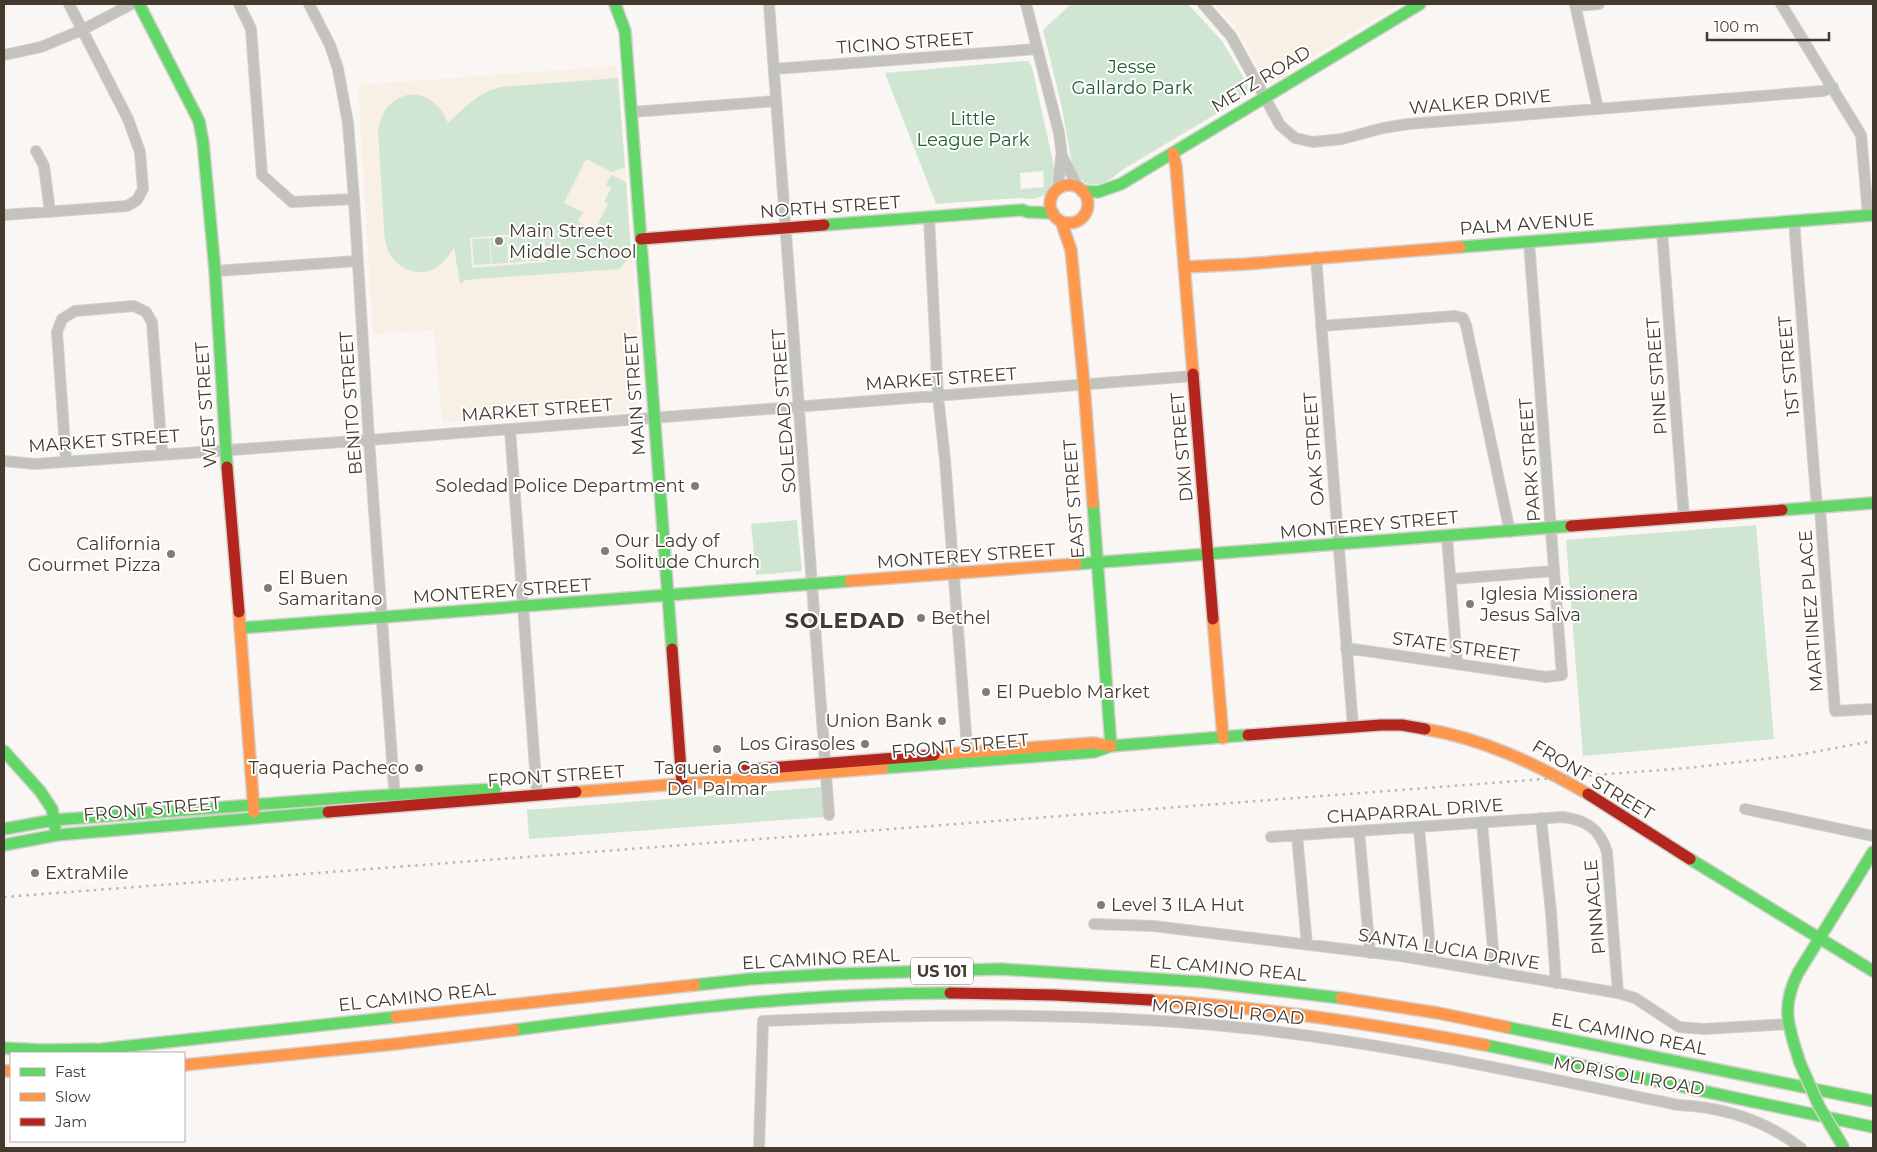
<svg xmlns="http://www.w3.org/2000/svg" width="1877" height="1152" viewBox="0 0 1877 1152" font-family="Montserrat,sans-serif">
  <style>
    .education { fill: #f8f0e4 }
    .green { fill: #d0e6d3; fill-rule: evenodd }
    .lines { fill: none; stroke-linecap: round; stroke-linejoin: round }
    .street-casing { stroke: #d4d0cd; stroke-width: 12 }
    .fast-casing { stroke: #d4d0cd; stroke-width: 14 }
    .slow-casing { stroke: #d4d0cd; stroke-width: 14 }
    .jam-casing { stroke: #d4d0cd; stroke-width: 14 }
    .street { stroke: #c4c2bd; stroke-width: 10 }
    .fast { stroke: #63d668; stroke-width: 11 }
    .slow { stroke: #ff974d; stroke-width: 11 }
    .jam { stroke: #b3261e; stroke-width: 11 }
    .rail { stroke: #bab7b3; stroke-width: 2.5; stroke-dasharray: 2.5 5; stroke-linecap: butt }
    .fast-bridge-casing { stroke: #d4d0cd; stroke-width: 14; stroke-linecap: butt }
    .fast-bridge { stroke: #63d668; stroke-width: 11 }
    .poi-dot { fill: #847c74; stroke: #fff; stroke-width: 2 }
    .labels { text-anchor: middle; stroke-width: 4; stroke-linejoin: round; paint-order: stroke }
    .shield { fill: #fff; stroke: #7d756e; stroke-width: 1 }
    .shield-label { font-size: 16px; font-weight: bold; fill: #453a30 }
    .street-label { font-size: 18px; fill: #453a30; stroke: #fff }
    .park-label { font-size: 18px; fill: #1c6136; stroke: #fff }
    .poi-label { font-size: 18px; fill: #453a30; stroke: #fff; text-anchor: start }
    .district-label { font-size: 22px; font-weight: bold; letter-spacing: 1px; fill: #453a30; stroke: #fff }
  </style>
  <rect width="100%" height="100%" fill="#f9f6f3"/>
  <path class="education" d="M 1214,4 L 1400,4 L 1289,71 L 1287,75 L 1271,83 L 1266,80 L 1234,25 Z
    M 617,66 L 640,362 L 635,376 L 638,411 L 442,422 L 434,330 L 373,334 L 358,85 Z"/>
  <path class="green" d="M 1071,4 L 1188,4 L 1222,41 L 1248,85 L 1247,93 L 1241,99 L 1122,170 C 1108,181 1105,187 1085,183 L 1076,174 L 1072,163 L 1061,103 L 1043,30 Z
    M 1023,61 L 1028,61 L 1032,67 L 1053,162 L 1055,175 L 1050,189 L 1045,195 L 1034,199 L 1018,198 L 936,204 L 885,73 ZM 1043,171 L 1044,187 L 1021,189 L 1020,173 Z
    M 618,78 L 625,167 L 612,172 L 586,159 L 564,203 L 583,212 L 578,222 L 595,230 L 608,204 L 604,202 L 611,188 L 606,185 L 611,175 L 626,182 L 631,254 L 620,269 L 476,279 L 466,280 L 460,284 L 454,247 C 446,261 437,272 419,272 C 404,271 391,261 387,247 C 383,235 384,221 383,209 C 381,183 380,157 378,132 C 383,87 432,81 448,123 C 464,108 478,93 500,87 ZM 544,232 L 546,262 L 472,268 L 470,238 Z
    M 543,234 L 544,260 L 528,261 L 526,235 Z
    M 525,235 L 526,261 L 510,263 L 508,237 Z
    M 507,237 L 508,263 L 492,264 L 490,238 Z
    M 489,238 L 491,264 L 474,265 L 472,239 Z
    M 797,520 L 802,571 L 756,575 L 751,524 Z
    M 1756,525 L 1774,739 L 1583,756 L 1566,540 Z
    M 822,787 L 824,817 L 529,839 L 527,810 Z"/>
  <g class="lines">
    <defs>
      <path id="street" d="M 239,4 L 251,29 L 262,175 L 292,202 L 354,199
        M 309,4 L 330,45 L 338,69 L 348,123 L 354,199 L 369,440 L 395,801
        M 769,4 L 829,815
        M 1026,4 L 1059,133 L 1062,156 L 1078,187
        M 1203,4 L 1231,36 L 1280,125 L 1295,138 L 1313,142 L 1342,139 L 1383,128 L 1408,124 L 1823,91 L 1833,87
        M 1575,4 L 1598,109
        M 1781,4 L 1861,135 L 1868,215
        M 1576,6 L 1599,4
        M 4,55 L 41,47 L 82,30 L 132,4
        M 774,69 L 1037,49
        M 632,112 L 776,101
        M 36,151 L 44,166 L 50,212
        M 1058,188 L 1061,157
        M 4,215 L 127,206 L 137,200 L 143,189 L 140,152 L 128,119 L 69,4
        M 929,217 L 938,396 L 945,460 L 968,760
        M 1794,221 L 1817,508
        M 1662,231 L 1684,518
        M 1316,257 L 1353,727
        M 215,271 L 357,261
        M 1321,326 L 1455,316 L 1463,318 L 1466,325 L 1510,532
        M 510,429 L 537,795
        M 4,461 L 35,464 L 369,440 L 1193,376
        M 66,461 L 57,332 L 62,319 L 75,311 L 134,306 L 146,312 L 152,322 L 162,454
        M 1820,508 L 1835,711 L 1873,709
        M 1447,537 L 1457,663
        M 1451,579 L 1554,571
        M 1346,648 L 1546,677 L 1562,675 L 1529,242
        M 1745,809 L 1873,836
        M 1541,818 L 1551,912 L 1556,983
        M 1482,822 L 1495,972
        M 1419,827 L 1431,961
        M 1359,831 L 1370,953
        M 1297,835 L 1307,945
        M 1271,837 L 1563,817 C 1586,820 1600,829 1607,852 L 1618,993
        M 1094,924 L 1153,926 L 1401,956 L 1618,993 L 1635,998 L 1679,1027 L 1704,1029 L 1789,1024
        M 759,1148 L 763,1021 C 927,1014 1090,1011 1254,1029 C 1397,1045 1537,1076 1678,1105 C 1723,1107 1765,1120 1801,1148"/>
      <path id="fast" d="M 139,4 L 199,121 L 203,142 L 215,271 L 227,467
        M 615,4 L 625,31 L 672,649
        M 1082,191 L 1098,192 L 1121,184 L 1420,4
        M 824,225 L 1022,210 L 1028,212 L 1053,213
        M 1460,247 L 1873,215
        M 1093,503 L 1111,746
        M 1782,510 L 1873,503
        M 1076,564 L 1571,526
        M 240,628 L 850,581
        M 4,751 L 40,791 L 52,809 L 55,827
        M 883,768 L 1094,752 L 1111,746 L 1248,735
        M 4,829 L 54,820 L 357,797 L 495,789
        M 4,845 L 57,835 L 328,812
        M 1690,859 L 1873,971
        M 695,985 L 750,979 L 834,974 L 1000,969 L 1203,982 L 1341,998
        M 1506,1027 L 1873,1101
        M 514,1030 C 659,1011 804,993 950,993
        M 1485,1045 L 1873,1127
        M 4,1048 L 43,1050 L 102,1049 L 396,1017
        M 1800,1063 C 1789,1028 1780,1008 1798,973 L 1873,852"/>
      <path id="slow" d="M 1173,153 L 1176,166 L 1193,374
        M1050 204a19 19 0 1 1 38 0a19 19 0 1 1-38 0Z
        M 1061,221 L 1071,250 L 1084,385 L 1093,503
        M 1184,267 L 1246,264 L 1460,247
        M 850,581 L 1076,564
        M 239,612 L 254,812
        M 1213,619 L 1223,738
        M 1425,729 C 1484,739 1536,764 1588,794
        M 934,755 L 1093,743 L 1111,746
        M 576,792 L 883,768
        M 1341,998 L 1438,1013 L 1506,1027
        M 1151,1000 C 1263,1007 1374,1024 1485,1045
        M 396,1017 L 695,985
        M 184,1065 L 395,1044 L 514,1030
        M 4,1071 L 11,1071"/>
      <path id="jam" d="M 641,239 L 824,225
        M 1193,374 L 1213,619
        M 227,467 L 239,612
        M 1571,526 L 1782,510
        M 672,649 L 682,784
        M 1248,735 L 1381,725 L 1402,725 L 1425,729
        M 744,770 L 934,755
        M 1588,794 L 1690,859
        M 328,812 L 576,792
        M 950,993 L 1054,995 L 1151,1000"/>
    </defs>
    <use href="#street" class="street-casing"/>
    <use href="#fast" class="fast-casing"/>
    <use href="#slow" class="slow-casing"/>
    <use href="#jam" class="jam-casing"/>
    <use href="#street" class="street"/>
    <use href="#fast" class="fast"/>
    <use href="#slow" class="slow"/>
    <use href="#jam" class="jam"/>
    <path class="rail" d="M 4,897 L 1687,768 L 1798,755 L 1873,741"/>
    <defs>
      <path id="fast-bridge" d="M 1800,1063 L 1819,1106 L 1844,1148"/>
    </defs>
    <use href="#fast-bridge" class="fast-bridge-casing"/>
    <use href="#fast-bridge" class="fast-bridge"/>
  </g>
  <g class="poi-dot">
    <circle cx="499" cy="241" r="5"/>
    <circle cx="695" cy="486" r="5"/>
    <circle cx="605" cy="551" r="5"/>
    <circle cx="171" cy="554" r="5"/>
    <circle cx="268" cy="588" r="5"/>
    <circle cx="1470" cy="604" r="5"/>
    <circle cx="921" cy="618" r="5"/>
    <circle cx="986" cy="692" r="5"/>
    <circle cx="942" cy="721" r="5"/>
    <circle cx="865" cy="744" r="5"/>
    <circle cx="717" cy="749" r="5"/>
    <circle cx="419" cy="768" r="5"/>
    <circle cx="35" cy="873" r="5"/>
    <circle cx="1101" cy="905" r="5"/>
  </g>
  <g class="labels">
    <rect class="shield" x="911" y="957.5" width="62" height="27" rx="4"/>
    <g class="shield-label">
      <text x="942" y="977">US 101</text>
    </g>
    <g class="street-label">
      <text transform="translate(905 43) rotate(-4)" y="6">TICINO STREET</text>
      <text transform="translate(1261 79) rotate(-31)" y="6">METZ ROAD</text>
      <text transform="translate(1480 102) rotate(-5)" y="6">WALKER DRIVE</text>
      <text transform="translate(830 207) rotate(-4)" y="6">NORTH STREET</text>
      <text transform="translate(1527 224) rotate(-4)" y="6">PALM AVENUE</text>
      <text transform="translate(1789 366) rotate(-95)" y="6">1ST STREET</text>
      <text transform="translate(1657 376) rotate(-94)" y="6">PINE STREET</text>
      <text transform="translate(941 379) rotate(-4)" y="6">MARKET STREET</text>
      <text transform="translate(635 394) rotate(-94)" y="6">MAIN STREET</text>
      <text transform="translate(351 403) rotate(-94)" y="6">BENITO STREET</text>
      <text transform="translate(206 405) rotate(-94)" y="6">WEST STREET</text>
      <text transform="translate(537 410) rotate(-4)" y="6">MARKET STREET</text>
      <text transform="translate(784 411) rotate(-94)" y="6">SOLEDAD STREET</text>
      <text transform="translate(104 441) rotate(-4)" y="6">MARKET STREET</text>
      <text transform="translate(1182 447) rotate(-95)" y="6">DIXI STREET</text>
      <text transform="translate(1314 449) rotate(-94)" y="6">OAK STREET</text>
      <text transform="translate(1530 460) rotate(-94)" y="6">PARK STREET</text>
      <text transform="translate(1074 499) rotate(-94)" y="6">EAST STREET</text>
      <text transform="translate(1369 525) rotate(-5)" y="6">MONTEREY STREET</text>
      <text transform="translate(966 556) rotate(-4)" y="6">MONTEREY STREET</text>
      <text transform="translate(502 591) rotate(-4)" y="6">MONTEREY STREET</text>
      <text transform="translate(1811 611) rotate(-94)" y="6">MARTINEZ PLACE</text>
      <text transform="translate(1456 647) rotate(8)" y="6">STATE STREET</text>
      <text transform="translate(960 746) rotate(-5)" y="6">FRONT STREET</text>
      <text transform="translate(556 776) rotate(-4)" y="6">FRONT STREET</text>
      <text transform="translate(1593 780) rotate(31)" y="6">FRONT STREET</text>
      <text transform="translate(152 809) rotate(-5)" y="6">FRONT STREET</text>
      <text transform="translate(1415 811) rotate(-4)" y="6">CHAPARRAL DRIVE</text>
      <text transform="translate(1595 907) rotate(-95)" y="6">PINNACLE</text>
      <text transform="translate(1449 949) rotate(9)" y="6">SANTA LUCIA DRIVE</text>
      <text transform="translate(821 959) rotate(-3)" y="6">EL CAMINO REAL</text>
      <text transform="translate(1228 968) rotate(5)" y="6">EL CAMINO REAL</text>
      <text transform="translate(417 997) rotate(-6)" y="6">EL CAMINO REAL</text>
      <text transform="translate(1228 1012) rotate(5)" y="6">MORISOLI ROAD</text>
      <text transform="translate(1629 1034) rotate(11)" y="6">EL CAMINO REAL</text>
      <text transform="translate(1629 1076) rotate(10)" y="6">MORISOLI ROAD</text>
    </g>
    <g class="park-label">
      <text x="1132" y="73">Jesse<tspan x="1132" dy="21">Gallardo Park</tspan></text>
      <text x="973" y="125">Little<tspan x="973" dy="21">League Park</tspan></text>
    </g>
    <g class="poi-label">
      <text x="509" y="237">Main Street<tspan x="509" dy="21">Middle School</tspan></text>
      <text x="685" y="492" text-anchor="end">Soledad Police Department</text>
      <text x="615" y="547">Our Lady of<tspan x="615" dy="21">Solitude Church</tspan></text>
      <text x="161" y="550" text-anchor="end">California<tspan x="161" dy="21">Gourmet Pizza</tspan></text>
      <text x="278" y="584">El Buen<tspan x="278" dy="21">Samaritano</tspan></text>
      <text x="1480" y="600">Iglesia Missionera<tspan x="1480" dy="21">Jesus Salva</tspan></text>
      <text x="931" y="624">Bethel</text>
      <text x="996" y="698">El Pueblo Market</text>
      <text x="932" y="727" text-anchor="end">Union Bank</text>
      <text x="855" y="750" text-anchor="end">Los Girasoles</text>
      <text x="409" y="774" text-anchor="end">Taqueria Pacheco</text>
      <text x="717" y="774" text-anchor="middle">Taqueria Casa<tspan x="717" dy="21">Del Palmar</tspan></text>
      <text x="45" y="879">ExtraMile</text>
      <text x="1111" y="911">Level 3 ILA Hut</text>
    </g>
    <g class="district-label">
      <text x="845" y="628">SOLEDAD</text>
    </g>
  </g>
  <rect width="1877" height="1152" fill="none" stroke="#453a30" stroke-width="10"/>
  <rect x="10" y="1052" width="175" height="90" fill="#ffffff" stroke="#b5b0ac"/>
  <rect x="20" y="1068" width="25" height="8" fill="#63d668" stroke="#b5b0ac"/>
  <text x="55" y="1077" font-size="15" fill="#453a30">Fast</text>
  <rect x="20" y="1093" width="25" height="8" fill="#ff974d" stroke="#b5b0ac"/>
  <text x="55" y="1102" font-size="15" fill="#453a30">Slow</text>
  <rect x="20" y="1118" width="25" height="8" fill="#b3261e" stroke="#b5b0ac"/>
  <text x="55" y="1127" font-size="15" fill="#453a30">Jam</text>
  <path d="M1707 32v8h122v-8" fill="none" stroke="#453a30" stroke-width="2.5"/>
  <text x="1714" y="32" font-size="15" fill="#453a30" stroke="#ffffff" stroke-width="4" paint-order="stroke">100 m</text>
</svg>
